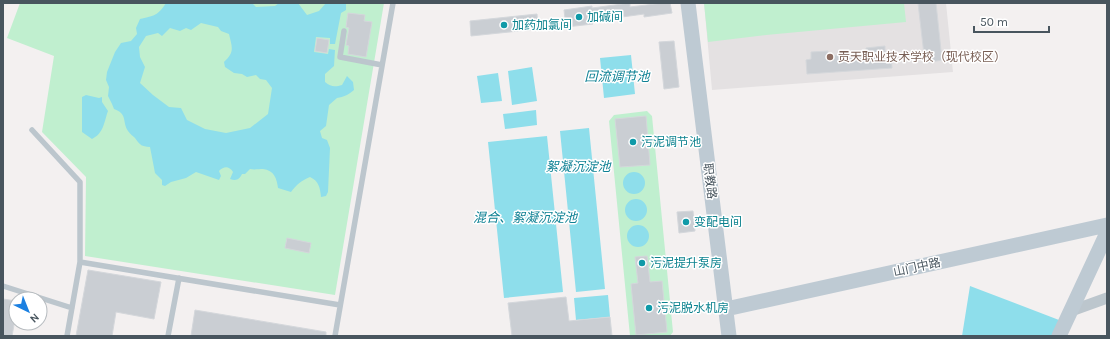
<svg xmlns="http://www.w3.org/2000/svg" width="1110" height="339" viewBox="0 0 1110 339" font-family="Karla,'Noto Sans SC',sans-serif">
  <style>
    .education { fill: #e4e1e2 }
    .green { fill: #c0efcf }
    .water { fill: #8edeeb; fill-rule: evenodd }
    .building { fill: #caced3; stroke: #d4d7db }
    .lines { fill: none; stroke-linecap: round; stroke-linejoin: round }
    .lane { stroke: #bcc6cd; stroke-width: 5.5 }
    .street { stroke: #bcc6cd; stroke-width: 11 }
    .secondary { stroke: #becad3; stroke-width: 15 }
    .culture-dot { fill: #0f9aa8; stroke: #fff; stroke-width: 1.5 }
    .education-dot { fill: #8d6e63; stroke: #fff; stroke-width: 1.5 }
    .labels { text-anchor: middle; stroke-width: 3; stroke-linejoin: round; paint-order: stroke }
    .culture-label { font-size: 12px; fill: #0d838f; stroke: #fff; text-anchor: start }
    .education-label { font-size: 12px; fill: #785e54; stroke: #fff; text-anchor: start }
    .street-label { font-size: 12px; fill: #48555e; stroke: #fff }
    .water-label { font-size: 13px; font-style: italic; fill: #0e8194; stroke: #fff }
  </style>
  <rect width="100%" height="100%" fill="#f3f0f0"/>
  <path class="education" d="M 704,3 L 946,3 L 953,72 L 712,90 Z"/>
  <path class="green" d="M 20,3 L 384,3 L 335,295 L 85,256 L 86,177 L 42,132 L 54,56 L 7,38 Z
    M 704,3 L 904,3 L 906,22 L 766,35 L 708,42 Z
    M 647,111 L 652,116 L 673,332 L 670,336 L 630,336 L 609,121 L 614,115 Z"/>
  <path class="water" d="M 166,3 L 176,4 L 182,3 L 252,3 L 256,7 L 275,6 L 279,3 L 298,3 L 307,15 L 319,11 L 326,3 L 346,3 L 346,10 L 341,13 L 335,44 L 330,44 L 330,38 L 316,37 L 314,52 L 328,54 L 329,49 L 335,50 L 334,66 L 325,74 L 325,82 C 331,87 335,87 342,85 L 347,76 L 353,82 L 354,90 C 348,95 344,97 337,98 L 329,105 L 326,126 L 320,131 L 322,138 L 327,140 L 330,148 L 328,192 L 326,196 L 321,197 C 320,188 319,181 310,177 C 302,180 296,185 291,192 L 278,188 C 277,179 274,170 263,169 C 259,169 254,170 250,169 L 245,174 L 242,174 C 239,180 236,181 230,179 L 233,172 C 229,166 224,166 219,171 L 221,176 L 219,180 L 196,172 L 186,178 L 171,182 L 165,186 L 162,185 L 162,180 L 155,173 L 150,147 C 141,146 141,146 135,138 C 133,136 130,134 128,131 C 122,122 128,114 114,109 L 112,104 L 108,96 L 109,87 L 106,80 L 107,72 L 115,52 L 121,43 L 131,41 L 137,34 L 136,28 L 140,19 C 153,16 158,16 166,3 ZM 201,23 L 218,27 L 221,31 L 229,34 C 232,47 235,52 224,62 L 225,67 L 234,73 L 242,74 L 247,77 L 256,75 L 260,79 L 266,80 L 272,88 L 268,114 L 250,128 L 226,133 L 205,129 L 187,120 L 181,108 L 169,107 L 153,95 L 140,83 L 145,67 L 140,57 L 139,47 L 146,36 L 158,33 L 162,36 L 170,28 L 180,31 L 186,28 L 191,30 Z
    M 631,55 L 635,94 L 604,98 L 600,58 Z
    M 532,67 L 537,101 L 512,105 L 508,71 Z
    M 498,73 L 502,101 L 481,103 L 477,76 Z
    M 86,95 L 99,98 L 102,97 L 102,102 L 108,111 C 104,122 104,133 92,139 L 82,132 L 82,97 Z
    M 536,110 L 537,125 L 505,129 L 503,114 Z
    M 589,128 L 605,289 L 576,292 L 560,131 Z
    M 547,136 L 563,292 L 504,298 L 488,142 Z
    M623 183a11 11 0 1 1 22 0a11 11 0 1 1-22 0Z
    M625 210a11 11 0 1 1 22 0a11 11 0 1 1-22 0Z
    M627 236a11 11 0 1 1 22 0a11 11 0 1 1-22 0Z
    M 970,286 L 1059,320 L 1053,336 L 962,336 Z
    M 608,295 L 610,317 L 576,320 L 574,298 Z"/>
  <path class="building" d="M 630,3 L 630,7 L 663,3 L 670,3 L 672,13 L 644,17 L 644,14 L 593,21 L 593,24 L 566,27 L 564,10 L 592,6 L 592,8 Z
    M 918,3 L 936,3 L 942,60 L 925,63 Z
    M 348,13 L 365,15 L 364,21 L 372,22 L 366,57 L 348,54 L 349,46 L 346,45 L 349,28 L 346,27 Z
    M 537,14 L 538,29 L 471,36 L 470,21 Z
    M 317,38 L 329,40 L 327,53 L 315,51 Z
    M 674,41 L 679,87 L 664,89 L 659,42 Z
    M 885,46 L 885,52 L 891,52 L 892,68 L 807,74 L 806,60 L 811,59 L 811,52 L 828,51 L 828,56 L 866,53 L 866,48 Z
    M 646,116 L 650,165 L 620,167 L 615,119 Z
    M 693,211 L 695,231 L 679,233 L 677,212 Z
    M 287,238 L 311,243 L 309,253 L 285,248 Z
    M 647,256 L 650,282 L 662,281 L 667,332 L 636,335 L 631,284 L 638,283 L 635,257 Z
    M 88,270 L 161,282 L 154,319 L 116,312 L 112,336 L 76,336 Z
    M 566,297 L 569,321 L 610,317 L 612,336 L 512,336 L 508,303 Z
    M 3,299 L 16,301 L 16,314 L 12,336 L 3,336 Z
    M 195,310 L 326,332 L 326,336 L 191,336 Z"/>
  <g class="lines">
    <path class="lane" d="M 344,31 L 340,57 L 382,65
      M 32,130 L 80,182 L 80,262 L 67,336
      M 80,262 L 340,305
      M 3,286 L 72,308
      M 168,336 L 179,278
      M 335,336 L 393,3"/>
    <path class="street" d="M 1071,311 L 1107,298"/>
    <path class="secondary" d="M 688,3 L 729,336
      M 726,309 L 1107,225
      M 1059,336 L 1107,233"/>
  </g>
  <g class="culture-dot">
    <circle cx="579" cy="17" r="4"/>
    <circle cx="504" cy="25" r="4"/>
    <circle cx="633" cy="142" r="4"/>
    <circle cx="686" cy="222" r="4"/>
    <circle cx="642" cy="263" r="4"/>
    <circle cx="649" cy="308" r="4"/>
  </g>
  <circle class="education-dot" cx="830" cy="57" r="4"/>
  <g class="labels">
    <g class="culture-label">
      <text x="587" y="21">加碱间</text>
      <text x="512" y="29">加药加氯间</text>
      <text x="641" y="146">污泥调节池</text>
      <text x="694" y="226">变配电间</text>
      <text x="650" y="267">污泥提升泵房</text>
      <text x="657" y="312">污泥脱水机房</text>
    </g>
    <g class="education-label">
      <text x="838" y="61">贡天职业技术学校（现代校区）</text>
    </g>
    <g class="street-label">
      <text transform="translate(710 181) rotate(83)" y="4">职教路</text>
      <text transform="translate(917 267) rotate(-12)" y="4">山门中路</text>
    </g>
    <g class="water-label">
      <text x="617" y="81">回流调节池</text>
      <text x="578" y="171">絮凝沉淀池</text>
      <text x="525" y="222">混合、絮凝沉淀池</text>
    </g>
  </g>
  <rect width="1110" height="339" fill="none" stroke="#48555e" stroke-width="8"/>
  <g transform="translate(28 311) rotate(137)"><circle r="19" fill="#ffffff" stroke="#b6bbbf"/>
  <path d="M0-3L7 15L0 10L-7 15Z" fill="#1b80e1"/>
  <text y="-6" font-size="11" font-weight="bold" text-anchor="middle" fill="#48555e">N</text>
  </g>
  <path d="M974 26v6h75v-6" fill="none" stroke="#48555e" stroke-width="2"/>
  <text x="980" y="26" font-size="12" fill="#48555e" stroke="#ffffff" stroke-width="3" paint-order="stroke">50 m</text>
</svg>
